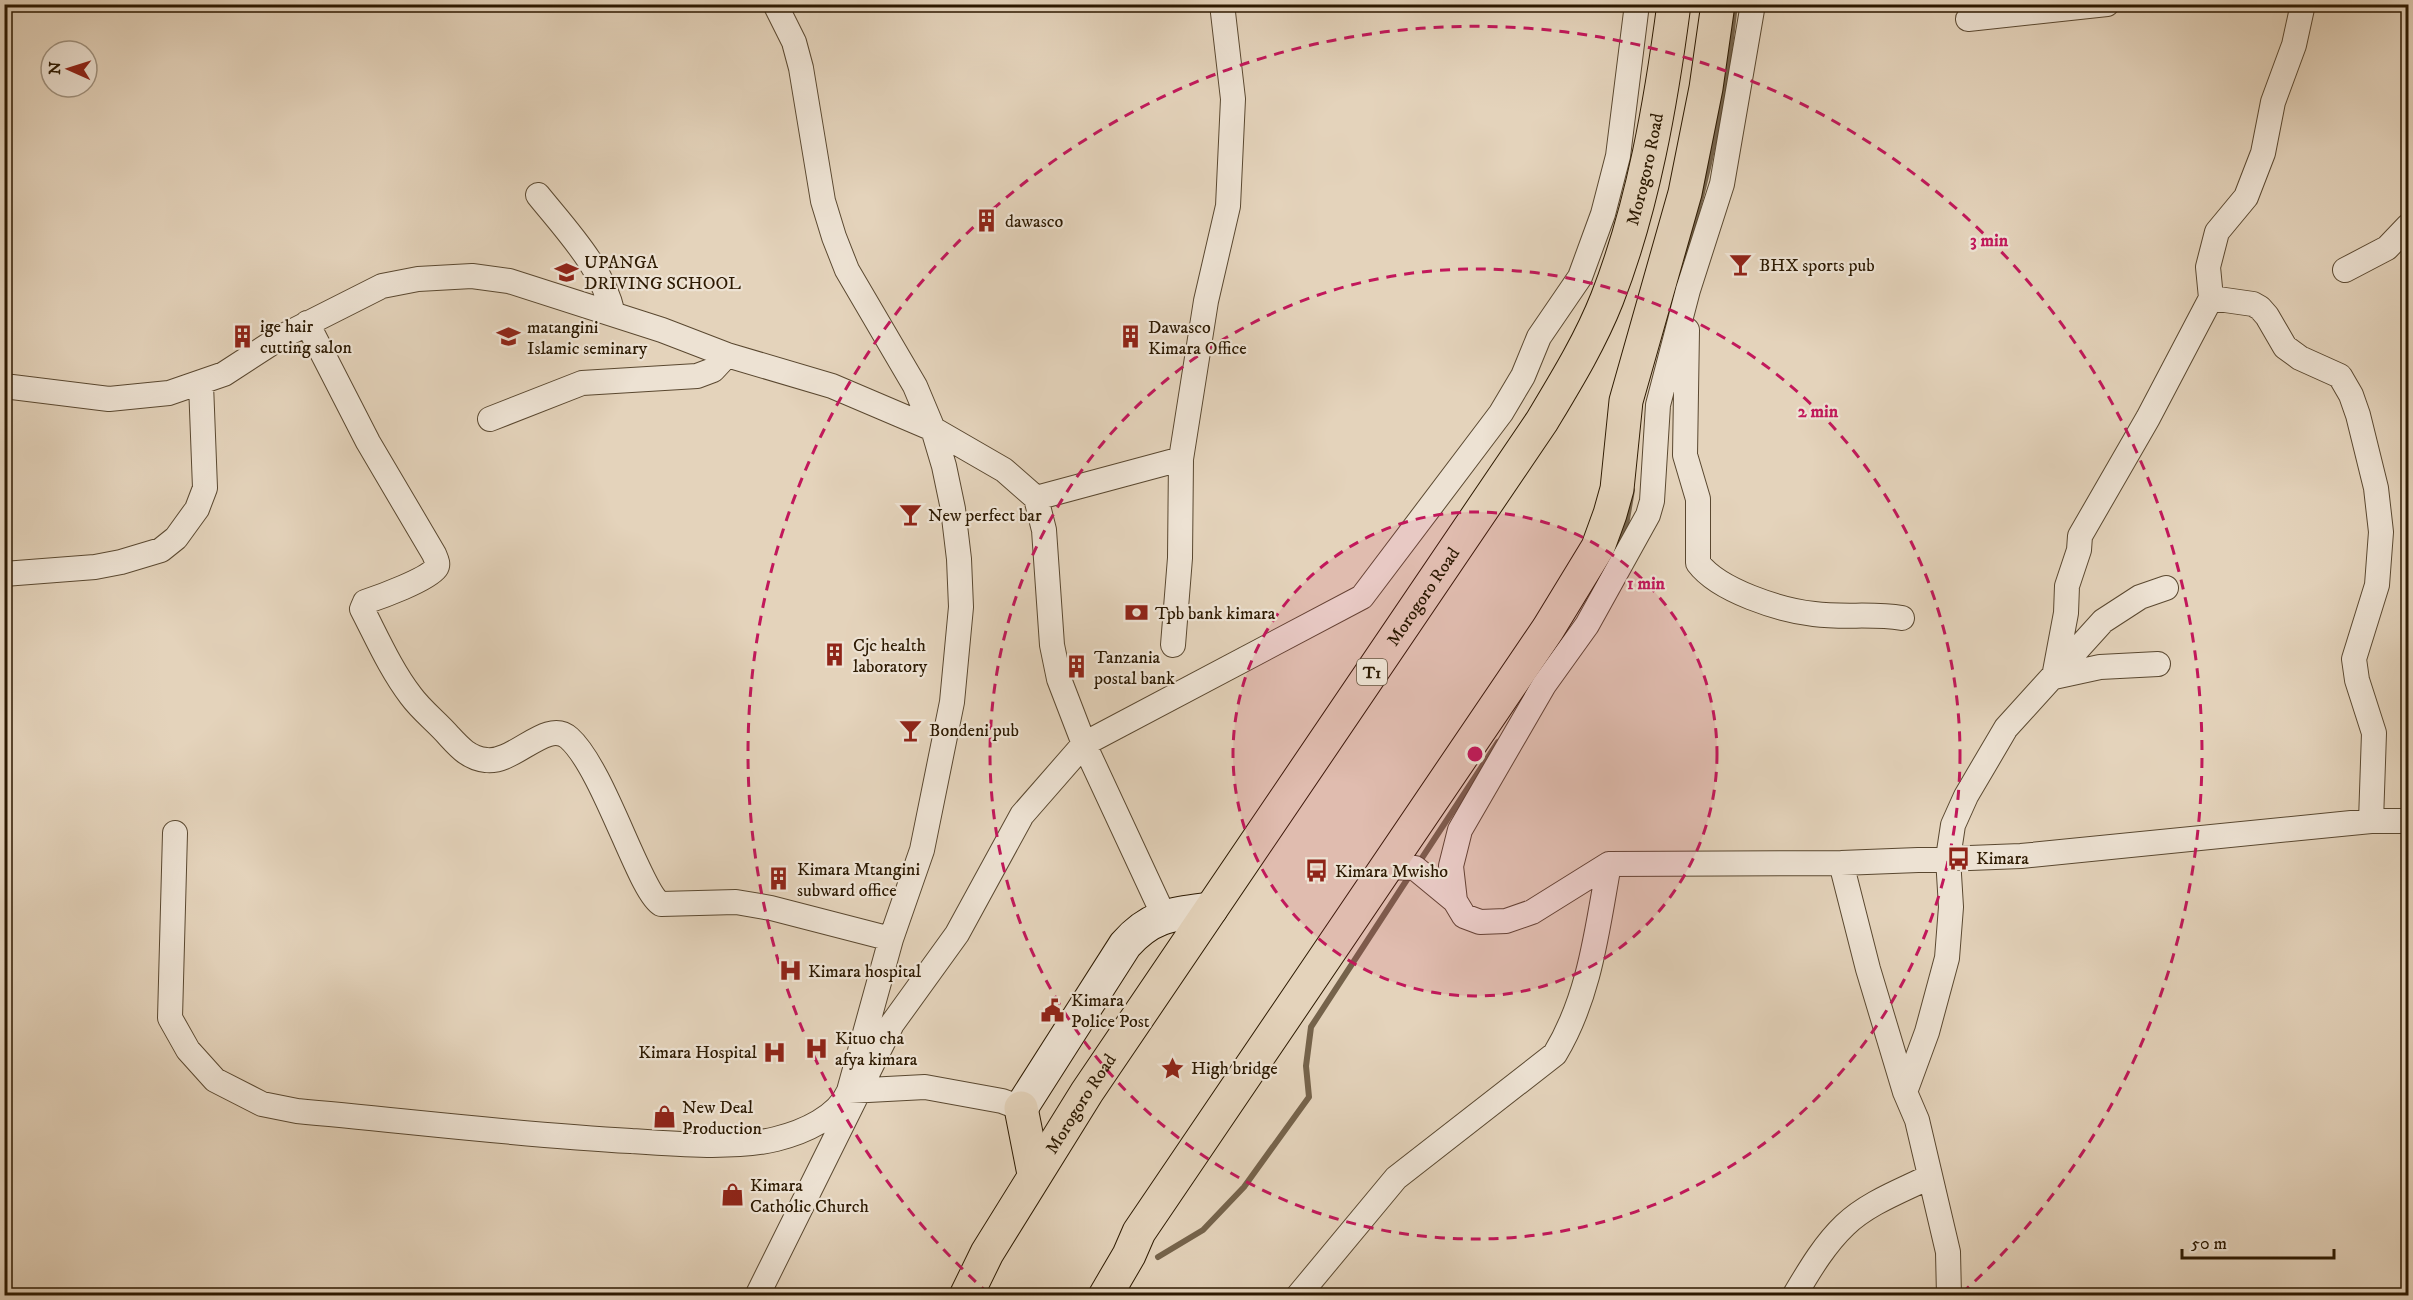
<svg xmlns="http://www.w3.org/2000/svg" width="2413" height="1300" viewBox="0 0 2413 1300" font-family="'IM FELL DW Pica',serif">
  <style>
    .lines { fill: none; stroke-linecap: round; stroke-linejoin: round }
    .stream { stroke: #75634b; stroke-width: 6 }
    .street-casing { stroke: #5a4830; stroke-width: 26 }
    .secondary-casing { stroke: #2c1901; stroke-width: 35 }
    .highway-casing { stroke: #2c1901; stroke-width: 35 }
    .street { stroke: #ede2d3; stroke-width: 24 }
    .secondary { stroke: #ede2d3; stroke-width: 33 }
    .highway { stroke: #e4d3bb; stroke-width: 33 }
    .ring { fill: none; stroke: #c2185b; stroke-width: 3; stroke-dasharray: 10 8 }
    .labels { text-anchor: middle; stroke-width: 4.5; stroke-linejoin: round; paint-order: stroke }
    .shield { fill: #ede2d3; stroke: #665540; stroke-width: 1.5 }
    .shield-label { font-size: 16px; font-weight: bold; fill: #2c1901 }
    .street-label { font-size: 18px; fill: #2c1901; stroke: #ede2d3 }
    .poi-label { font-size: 18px; fill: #2c1901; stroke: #ede2d3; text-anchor: start }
    .centre { fill: #c2185b; stroke: #ede2d3; stroke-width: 3 }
    .ring-label { font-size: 18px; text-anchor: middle; font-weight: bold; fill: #c2185b; stroke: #ede2d3; stroke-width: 4.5; stroke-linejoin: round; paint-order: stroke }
  </style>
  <rect width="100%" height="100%" fill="#e4d3bb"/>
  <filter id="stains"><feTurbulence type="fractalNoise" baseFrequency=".00333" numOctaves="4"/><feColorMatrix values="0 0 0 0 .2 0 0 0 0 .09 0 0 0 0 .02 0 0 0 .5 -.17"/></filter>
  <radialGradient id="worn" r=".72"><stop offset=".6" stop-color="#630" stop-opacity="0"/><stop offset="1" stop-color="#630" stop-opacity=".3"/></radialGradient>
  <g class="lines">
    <path class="stream" d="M 1684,256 C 1710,174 1726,90 1735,4
      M 1617,547 L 1626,525 L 1632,490
      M 1418,864 L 1498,742
      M 1158,1257 L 1203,1230 L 1244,1187 L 1309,1097 L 1306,1066 L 1311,1027 L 1410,875"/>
    <defs>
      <path id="street" d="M 1968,19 L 2107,4
        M 538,195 C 567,231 603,268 613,314
        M 2345,270 L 2387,248 L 2408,226
        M 2211,298 L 2208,267 L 2217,232 L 2246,197 L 2263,153 L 2273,102 L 2294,45 L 2303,4
        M 307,323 L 368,442 L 434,554 C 436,559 439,564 436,568 C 427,580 380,597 365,602 L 362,609 C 377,638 391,670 411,696 C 422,711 437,722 449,736 C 460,748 469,758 486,760 C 514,764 547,718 569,738 C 604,769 640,893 661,904 L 736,902 L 771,908 L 891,939
        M 1687,330 L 1685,455 L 1698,499 L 1698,563 C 1719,591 1780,610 1814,614 C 1844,618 1873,613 1902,618
        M 4,386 L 109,399 L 169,393 L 224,374 L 281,337 L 382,286 L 418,279 L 472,276 L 509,281 L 662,330 L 727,355 L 832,386 L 933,429 L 1004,470 L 1036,498 L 1044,530 L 1052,645 L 1059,679 L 1084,744 L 1164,916
        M 490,419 L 582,383 L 697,376 L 713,370 L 727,355
        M 1036,498 L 1181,459
        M 4,574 L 95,567 L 121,562 L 161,550 L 176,538 L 197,509 L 205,488 L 201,384
        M 1173,645 L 1180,558 L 1181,459 L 1206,301 L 1228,206 L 1233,99 L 1222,4
        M 2158,664 L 2100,667 L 2054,677 L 2066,613 L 2067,586 L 2079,550 L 2080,536 L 2148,418 L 2211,298 L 2253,304 L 2260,308 L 2267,316 L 2285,347 L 2300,358 L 2340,376 L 2351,395 L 2358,415 L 2376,488 L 2381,532 L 2377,585 L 2354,659 L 2357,680 L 2374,733 L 2371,821
        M 175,833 L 170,1018 L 188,1050 L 215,1080 L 262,1104 L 297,1111 C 408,1121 519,1135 631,1141 C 673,1144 736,1149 776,1139 C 804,1132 838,1117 849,1091 L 891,939 L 922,850 L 952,702 L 961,607 L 959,559 L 953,509 L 944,466 L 933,429 L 915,386 L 847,270 L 834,237 L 823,201 L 801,68 L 794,42 L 775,4
        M 1841,863 L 1868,969 L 1905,1092 L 1917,1120 L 1948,1252 L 1949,1296
        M 1386,867 L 1415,868 L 1455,901 L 1464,916 L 1480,922 L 1506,921 L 1532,912 L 1609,864 L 1841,863 L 2021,856 L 2371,821 L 2408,821
        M 1455,901 L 1451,866 L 1460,830 L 1544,685 L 1587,625 L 1648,515 L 1652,501 L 1658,405 L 1688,290 L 1722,184 L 1753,4
        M 849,1091 L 925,1087 L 1002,1101 L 1021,1108
        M 1905,1092 L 1927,1032 L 1947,958 L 1951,907 L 1948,858 L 1953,825 L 1966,796 L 2006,728 L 2103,621 L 2140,597 L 2166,588
        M 757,1296 L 892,1024 L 957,934 L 1022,815 L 1084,744 L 1362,597 L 1501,413 L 1523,376 L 1539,337 L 1580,277 L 1603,214 L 1618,156 L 1637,4
        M 1298,1296 L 1396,1178 L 1555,1054 C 1590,996 1597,930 1609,864
        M 1794,1296 C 1809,1271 1824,1245 1845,1225 C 1868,1203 1901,1191 1929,1177"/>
      <path id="secondary" d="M 1021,1108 L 1125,945 C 1151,915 1173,914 1211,909"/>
      <g id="highway">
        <path d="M 1021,1108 L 1034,1174"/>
        <path id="s1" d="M 966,1296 L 987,1253 L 1087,1092 L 1542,421 C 1566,381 1590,342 1607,299 C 1643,207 1661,103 1674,4"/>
        <path d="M 1105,1296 L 1129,1255 L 1139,1232 L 1548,629 L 1598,547 L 1610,514 L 1617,489 L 1626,401 L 1685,193 L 1706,88 L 1718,4"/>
      </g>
    </defs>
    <use href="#street" class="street-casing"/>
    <use href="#secondary" class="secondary-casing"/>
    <use href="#highway" class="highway-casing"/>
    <use href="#street" class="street"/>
    <use href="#secondary" class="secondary"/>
    <use href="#highway" class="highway"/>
  </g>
  <circle cx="1475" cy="754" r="242" fill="#c2185b" fill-opacity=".12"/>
  <g class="ring">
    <circle cx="1475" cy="754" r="242"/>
    <circle cx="1475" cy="754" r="485"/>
    <path d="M989 1294A727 727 0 1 1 1961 1294"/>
  </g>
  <defs>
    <symbol id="building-bare" viewBox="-9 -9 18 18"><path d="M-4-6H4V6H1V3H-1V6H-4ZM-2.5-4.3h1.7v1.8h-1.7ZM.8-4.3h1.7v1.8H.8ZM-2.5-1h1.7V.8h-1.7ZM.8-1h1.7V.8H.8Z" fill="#8f2418" stroke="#ede2d3" stroke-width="2.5" paint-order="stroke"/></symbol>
    <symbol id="bar-bare" viewBox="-9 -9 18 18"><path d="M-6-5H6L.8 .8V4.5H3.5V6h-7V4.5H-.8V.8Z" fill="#8f2418" stroke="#ede2d3" stroke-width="2.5" paint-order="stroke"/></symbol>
    <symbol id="university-bare" viewBox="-9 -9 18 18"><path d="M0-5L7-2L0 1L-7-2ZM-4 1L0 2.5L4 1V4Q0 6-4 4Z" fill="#8f2418" stroke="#ede2d3" stroke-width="2.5" paint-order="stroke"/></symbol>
    <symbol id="school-bare" viewBox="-9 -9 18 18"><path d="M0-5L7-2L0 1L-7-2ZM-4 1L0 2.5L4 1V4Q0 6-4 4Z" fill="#8f2418" stroke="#ede2d3" stroke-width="2.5" paint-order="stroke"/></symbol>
    <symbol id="bank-bare" viewBox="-9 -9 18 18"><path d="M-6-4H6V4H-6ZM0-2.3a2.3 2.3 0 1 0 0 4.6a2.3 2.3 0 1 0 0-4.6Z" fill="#8f2418" stroke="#ede2d3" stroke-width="2.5" paint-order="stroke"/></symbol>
    <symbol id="bus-bare" viewBox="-9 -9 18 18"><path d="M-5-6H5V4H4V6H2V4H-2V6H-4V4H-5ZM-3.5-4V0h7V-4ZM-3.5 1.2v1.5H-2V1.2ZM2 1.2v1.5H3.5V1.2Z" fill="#8f2418" stroke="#ede2d3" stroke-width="2.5" paint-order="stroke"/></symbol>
    <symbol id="hospital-bare" viewBox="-9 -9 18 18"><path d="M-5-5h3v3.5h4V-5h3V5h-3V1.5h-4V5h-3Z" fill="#8f2418" stroke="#ede2d3" stroke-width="2.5" paint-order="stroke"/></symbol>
    <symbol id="civic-bare" viewBox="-9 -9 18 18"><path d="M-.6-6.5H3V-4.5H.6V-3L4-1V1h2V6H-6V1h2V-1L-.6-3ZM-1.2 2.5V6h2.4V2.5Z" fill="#8f2418" stroke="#ede2d3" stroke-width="2.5" paint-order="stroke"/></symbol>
    <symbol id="sight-bare" viewBox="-9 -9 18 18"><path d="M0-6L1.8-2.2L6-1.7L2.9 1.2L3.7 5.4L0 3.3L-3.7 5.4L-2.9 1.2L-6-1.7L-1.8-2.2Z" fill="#8f2418" stroke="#ede2d3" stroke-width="2.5" paint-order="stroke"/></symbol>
    <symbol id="shop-bare" viewBox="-9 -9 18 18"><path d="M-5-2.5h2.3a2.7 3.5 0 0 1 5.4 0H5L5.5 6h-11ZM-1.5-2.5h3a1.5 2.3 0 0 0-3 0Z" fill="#8f2418" stroke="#ede2d3" stroke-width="2.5" paint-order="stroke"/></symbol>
  </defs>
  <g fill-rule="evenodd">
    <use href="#building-bare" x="970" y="204" width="33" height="33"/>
    <use href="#bar-bare" x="1724" y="248" width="33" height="33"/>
    <use href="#university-bare" x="550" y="256" width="33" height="33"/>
    <use href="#building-bare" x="226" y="320" width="33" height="33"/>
    <use href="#school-bare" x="492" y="320" width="33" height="33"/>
    <use href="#building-bare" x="1114" y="320" width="33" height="33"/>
    <use href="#bar-bare" x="894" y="498" width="33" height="33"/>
    <use href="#bank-bare" x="1120" y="596" width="33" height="33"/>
    <use href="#building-bare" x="818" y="638" width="33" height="33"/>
    <use href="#building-bare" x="1060" y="650" width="33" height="33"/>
    <use href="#bar-bare" x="894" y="714" width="33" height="33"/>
    <use href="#bus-bare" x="1942" y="842" width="33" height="33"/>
    <use href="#bus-bare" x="1300" y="854" width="33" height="33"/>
    <use href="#building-bare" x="762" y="862" width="33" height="33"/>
    <use href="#hospital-bare" x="774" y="954" width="33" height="33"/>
    <use href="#civic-bare" x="1036" y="994" width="33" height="33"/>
    <use href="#hospital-bare" x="800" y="1032" width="33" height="33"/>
    <use href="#hospital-bare" x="758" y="1036" width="33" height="33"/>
    <use href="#sight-bare" x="1156" y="1052" width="33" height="33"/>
    <use href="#shop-bare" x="648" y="1100" width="33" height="33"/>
    <use href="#shop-bare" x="716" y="1178" width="33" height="33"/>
  </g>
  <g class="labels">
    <rect class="shield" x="1357" y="659" width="30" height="26" rx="4.5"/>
    <g class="shield-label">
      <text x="1372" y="678">T1</text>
    </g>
    <g class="street-label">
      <text dy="6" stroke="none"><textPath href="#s1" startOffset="1322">Morogoro Road</textPath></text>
      <text dy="6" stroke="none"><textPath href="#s1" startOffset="836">Morogoro Road</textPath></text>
      <text dy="6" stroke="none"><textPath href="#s1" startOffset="224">Morogoro Road</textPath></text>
    </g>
    <g class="poi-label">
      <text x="1005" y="227">dawasco</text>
      <text x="584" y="268">UPANGA<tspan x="584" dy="21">DRIVING SCHOOL</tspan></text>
      <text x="1759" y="271">BHX sports pub</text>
      <text x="260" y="332">ige hair<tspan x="260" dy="21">cutting salon</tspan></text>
      <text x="527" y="333">matangini<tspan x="527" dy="21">Islamic seminary</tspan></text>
      <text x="1148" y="333">Dawasco<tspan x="1148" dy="21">Kimara Office</tspan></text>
      <text x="928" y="521">New perfect bar</text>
      <text x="1155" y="619">Tpb bank kimara</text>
      <text x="853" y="651">Cjc health<tspan x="853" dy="21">laboratory</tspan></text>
      <text x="1094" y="663">Tanzania<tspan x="1094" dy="21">postal bank</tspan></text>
      <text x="929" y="736">Bondeni pub</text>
      <text x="1976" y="864">Kimara</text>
      <text x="797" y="875">Kimara Mtangini<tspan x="797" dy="21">subward office</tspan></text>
      <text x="1335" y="877">Kimara Mwisho</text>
      <text x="808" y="977">Kimara hospital</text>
      <text x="1071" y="1006">Kimara<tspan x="1071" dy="21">Police Post</tspan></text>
      <text x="835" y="1044">Kituo cha<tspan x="835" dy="21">afya kimara</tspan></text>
      <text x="757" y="1058" text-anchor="end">Kimara Hospital</text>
      <text x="1191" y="1074">High bridge</text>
      <text x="682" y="1113">New Deal<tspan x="682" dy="21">Production</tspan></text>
      <text x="750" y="1191">Kimara<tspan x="750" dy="21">Catholic Church</tspan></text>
    </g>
  </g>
  <circle cx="1475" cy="754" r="9" class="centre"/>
  <g class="ring-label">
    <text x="1989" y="246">3 min</text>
    <text x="1818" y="417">2 min</text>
    <text x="1646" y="589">1 min</text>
  </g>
  <rect width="2413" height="1300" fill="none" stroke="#e4d3bb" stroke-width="24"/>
  <rect x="6" y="6" width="2401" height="1288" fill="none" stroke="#2c1901" stroke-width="3"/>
  <rect x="12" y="12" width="2389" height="1276" fill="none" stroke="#2c1901" stroke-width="1.5"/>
  <g transform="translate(69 69) rotate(273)"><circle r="28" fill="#ede2d3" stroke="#a0927f" stroke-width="1.5"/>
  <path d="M0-4.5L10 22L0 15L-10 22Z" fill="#8f2418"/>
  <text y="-9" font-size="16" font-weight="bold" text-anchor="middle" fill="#2c1901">N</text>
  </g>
  <path d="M2182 1249v9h152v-9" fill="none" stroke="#2c1901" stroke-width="3"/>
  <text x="2191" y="1249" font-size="18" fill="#2c1901" stroke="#ede2d3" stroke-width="4.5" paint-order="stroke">50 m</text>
  <rect width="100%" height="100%" filter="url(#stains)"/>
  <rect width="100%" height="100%" fill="url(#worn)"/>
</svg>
